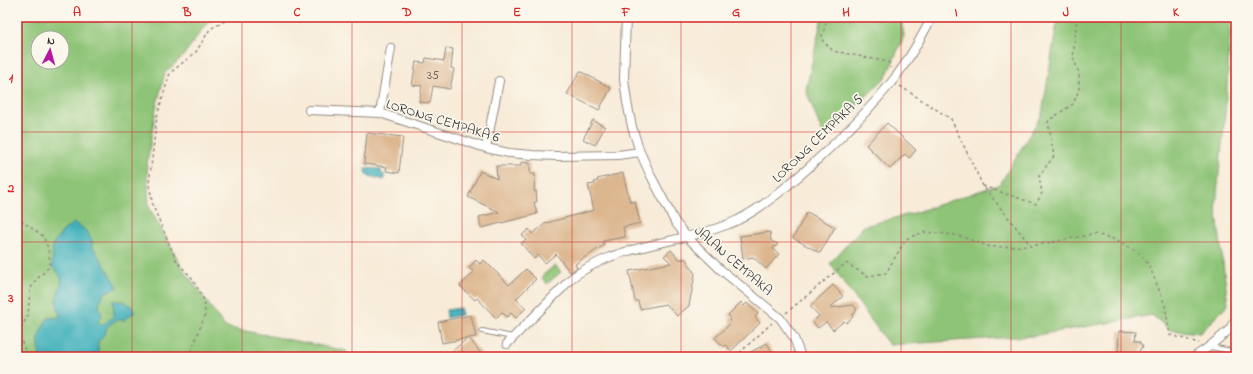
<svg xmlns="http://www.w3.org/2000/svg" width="1253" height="374" viewBox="0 0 1253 374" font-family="'Indie Flower',sans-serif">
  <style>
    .green { fill: #8ec477; stroke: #5c7851; fill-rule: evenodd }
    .water { fill: #40b0bb; stroke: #366e73 }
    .building { fill: #dcb68e }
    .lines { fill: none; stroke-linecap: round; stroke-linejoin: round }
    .lane-casing { stroke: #928b82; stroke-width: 6 }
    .street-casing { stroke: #928b82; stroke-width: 10 }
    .path { stroke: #928b82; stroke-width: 1.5; stroke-dasharray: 3 3; stroke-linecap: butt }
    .lane { stroke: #fff; stroke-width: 4 }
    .street { stroke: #fff; stroke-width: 8 }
    .grid { fill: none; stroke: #d62828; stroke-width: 1; stroke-opacity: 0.55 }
    .labels { text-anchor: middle; stroke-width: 3.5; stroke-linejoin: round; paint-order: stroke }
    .number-label { font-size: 12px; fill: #574e44 }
    .street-label { font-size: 14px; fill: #2b2b2b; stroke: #fbf7ec }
    .neatline { fill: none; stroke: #d62828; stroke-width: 1.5 }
    .grid-label { font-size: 13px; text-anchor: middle; font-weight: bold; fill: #d62828 }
  </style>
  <rect width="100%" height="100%" fill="#fbf7ec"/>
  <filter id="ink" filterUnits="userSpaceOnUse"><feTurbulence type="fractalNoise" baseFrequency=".025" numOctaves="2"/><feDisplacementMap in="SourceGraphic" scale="8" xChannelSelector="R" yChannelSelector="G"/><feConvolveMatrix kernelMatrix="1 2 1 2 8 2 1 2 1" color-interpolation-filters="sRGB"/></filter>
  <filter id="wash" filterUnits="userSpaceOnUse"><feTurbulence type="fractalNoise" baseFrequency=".012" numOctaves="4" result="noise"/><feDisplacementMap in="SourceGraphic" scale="16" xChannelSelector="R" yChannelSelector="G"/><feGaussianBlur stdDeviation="0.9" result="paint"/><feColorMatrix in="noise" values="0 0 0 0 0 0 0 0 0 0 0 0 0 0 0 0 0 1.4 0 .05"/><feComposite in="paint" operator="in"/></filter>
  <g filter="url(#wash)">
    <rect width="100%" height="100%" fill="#f8ebd8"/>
    <path class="green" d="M 17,17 L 217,17 L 207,23 L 183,56 L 165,73 L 156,108 L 147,164 L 149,207 L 183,269 L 225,327 L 347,351 L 345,357 L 20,357 L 17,353 ZM 38,38 L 62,38 L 62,62 L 38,62 Z
      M 822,17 L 901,17 L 904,36 L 886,77 L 824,137 L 806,90 Z
      M 1058,17 L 1231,17 L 1226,104 L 1216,205 L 1228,305 L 1200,333 L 1170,330 L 1152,315 L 1032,336 L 889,345 L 830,263 L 864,226 L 914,213 L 1000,184 L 1042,114 Z
      M 555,265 L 561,272 L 547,284 L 541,277 Z"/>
    <path class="water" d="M 365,168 L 381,169 L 381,174 L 384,174 L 384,180 L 366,175 Z
      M 74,223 C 85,228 88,232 93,243 L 91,247 L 95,250 L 118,287 L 104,293 L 99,304 L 102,317 L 98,320 L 99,324 L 104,324 L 114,316 L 113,301 C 124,301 129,301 135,312 L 124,320 L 116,320 L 108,326 L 104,335 L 98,342 L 98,357 L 39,357 C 40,352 39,349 39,343 C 38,334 43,326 48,318 L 60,317 C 59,311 56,304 57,298 C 60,282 67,280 52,267 L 53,244 L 63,231 Z
      M 460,308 L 462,315 L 447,318 L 446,310 Z"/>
    <g id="blocks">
      <path class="building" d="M 446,48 L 453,49 L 451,68 L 454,69 L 450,89 L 433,86 L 430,103 L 419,102 L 422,86 L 412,85 L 416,62 L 425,63 L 426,58 L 444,61 Z
        M 580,71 L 611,88 L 599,110 L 567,94 Z
        M 593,120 L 605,127 L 595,145 L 583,139 Z
        M 887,123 L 916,150 L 909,158 L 905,154 L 890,169 L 866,145 Z
        M 367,133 L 403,137 L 399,173 L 386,171 L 387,167 L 364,164 Z
        M 521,162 L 530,163 L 530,174 L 535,174 L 534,191 L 536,191 L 537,202 L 534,202 L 537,214 L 481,228 L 479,217 L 499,212 L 468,197 L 480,171 L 497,179 L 496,166 L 521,166 Z
        M 623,173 L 630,202 L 635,201 L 640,223 L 623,227 L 625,237 L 603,241 L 604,245 L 575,264 L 577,268 L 570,272 L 556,254 L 545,263 L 538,255 L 534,259 L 521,243 L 526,240 L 522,235 L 529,229 L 532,234 L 546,223 L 594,210 L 588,185 L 595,184 L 594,182 L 598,181 L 597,179 Z
        M 807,212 L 835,227 L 820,253 L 793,238 Z
        M 770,232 L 771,241 L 778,244 L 773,249 L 779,254 L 766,269 L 753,257 L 743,259 L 740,236 Z
        M 671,250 L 679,259 L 686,259 L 695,274 L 689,306 L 677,316 L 666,304 L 640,309 L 638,301 L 635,301 L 629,271 L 671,263 L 664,256 Z
        M 476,260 L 480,264 L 484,260 L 509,285 L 526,269 L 536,279 L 516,299 L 526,308 L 516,318 L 511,313 L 507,317 L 502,312 L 496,318 L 477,298 L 475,300 L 460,286 L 474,272 L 469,268 Z
        M 833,285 L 843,296 L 830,308 L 853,305 L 856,308 L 856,312 L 852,315 L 853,317 L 846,323 L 844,321 L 833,330 L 826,322 L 818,328 L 813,322 L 819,316 L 810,306 Z
        M 741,302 L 744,306 L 747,303 L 758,314 L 755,317 L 760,323 L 731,351 L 726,345 L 724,347 L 715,338 L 731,323 L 729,320 L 731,318 L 728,315 Z
        M 471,315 L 476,337 L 469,338 L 484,357 L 445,357 L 468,338 L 442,343 L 438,322 Z
        M 1119,331 L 1136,332 L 1135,341 L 1140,341 L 1143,346 L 1139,353 L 1139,357 L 1118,357 Z
        M 767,343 L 775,357 L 742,357 Z"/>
    </g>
  </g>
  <g filter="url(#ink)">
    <use href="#blocks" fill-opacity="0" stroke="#928b82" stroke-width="1"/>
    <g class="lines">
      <defs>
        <path id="lane" d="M 482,331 L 513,337
          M 1211,347 L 1236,352"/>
        <path id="street" d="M 626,17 L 624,79 L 627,102 L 632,127 L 640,152 L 651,176 L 675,222 L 687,237 L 720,269 L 780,318 L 794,338 L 801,357
          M 309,110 L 380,113 L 486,148 L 509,153 L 532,155 L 556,156 L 618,155 L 640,152
          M 380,113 L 391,48
          M 486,148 L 499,81
          M 507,344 C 523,327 540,311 556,294 C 562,289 567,282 573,277 C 584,269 598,262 610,257 C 652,241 697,239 738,220 C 763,207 785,188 806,170 C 837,142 868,112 894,79 C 909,60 921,38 932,17
          M 1194,357 L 1210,346 L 1229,330 L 1236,319"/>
      </defs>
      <use href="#lane" class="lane-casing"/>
      <use href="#street" class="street-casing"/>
      <path class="path" d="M 828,17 L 821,39 L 833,51 L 889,62 L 890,68
        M 900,86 L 951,119 L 983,186 L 1031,246
        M 983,186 L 1036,204 L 1042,193 L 1039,176 L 1054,156 L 1048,121 L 1073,104 L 1079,90 L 1079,73 L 1073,57 L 1077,17
        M 17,216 L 20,220 L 43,236 L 48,248 L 50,262 L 48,268 L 33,283 L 30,291 L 28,315 L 18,333 L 28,357
        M 786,313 L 846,263 L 867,276 L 886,273 L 906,239 L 924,232 L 957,235 L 991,247 L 1031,246 L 1095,234 L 1117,240 L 1139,253 L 1149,265 L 1165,305 L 1170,335 L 1199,343
        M 189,357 L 205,315 L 204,300 L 192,278 L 177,262 L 153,206 L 149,184 L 157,116 L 170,73 L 196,52 L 210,29 L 232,17
        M 735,357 L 772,323"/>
      <use href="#lane" class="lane"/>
      <use href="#street" class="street"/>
    </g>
  </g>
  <path class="grid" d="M 132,17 L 132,357M 242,17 L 242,357M 352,17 L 352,357M 462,17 L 462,357M 572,17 L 572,357M 681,17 L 681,357M 791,17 L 791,357M 901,17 L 901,357M 1011,17 L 1011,357M 1121,17 L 1121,357M 17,132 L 1236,132M 17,242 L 1236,242"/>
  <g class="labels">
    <g class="number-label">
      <text x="433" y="79">35</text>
    </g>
    <g class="street-label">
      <text transform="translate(443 120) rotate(17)" y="5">LORONG CEMPAKA 6</text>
      <text transform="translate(817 138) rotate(-44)" y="5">LORONG CEMPAKA 5</text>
      <text transform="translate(734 260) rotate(41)" y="5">JALAN CEMPAKA</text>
    </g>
  </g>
  <rect width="1253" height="374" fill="none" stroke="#fbf7ec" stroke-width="44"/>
  <g transform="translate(50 50) rotate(6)"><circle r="19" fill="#fbf7ec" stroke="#a8a59f"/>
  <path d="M0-3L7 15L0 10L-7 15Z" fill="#b5179e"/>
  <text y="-6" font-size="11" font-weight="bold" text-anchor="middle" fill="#2b2b2b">N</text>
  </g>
  <rect x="22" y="22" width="1209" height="330" class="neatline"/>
  <g class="grid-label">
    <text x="77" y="16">A</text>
    <text x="187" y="16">B</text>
    <text x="297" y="16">C</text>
    <text x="407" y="16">D</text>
    <text x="517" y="16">E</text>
    <text x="626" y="16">F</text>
    <text x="736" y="16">G</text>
    <text x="846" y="16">H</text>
    <text x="956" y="16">I</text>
    <text x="1066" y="16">J</text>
    <text x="1176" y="16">K</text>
    <text x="11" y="82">1</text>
    <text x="11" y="192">2</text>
    <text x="11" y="302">3</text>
  </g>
</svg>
